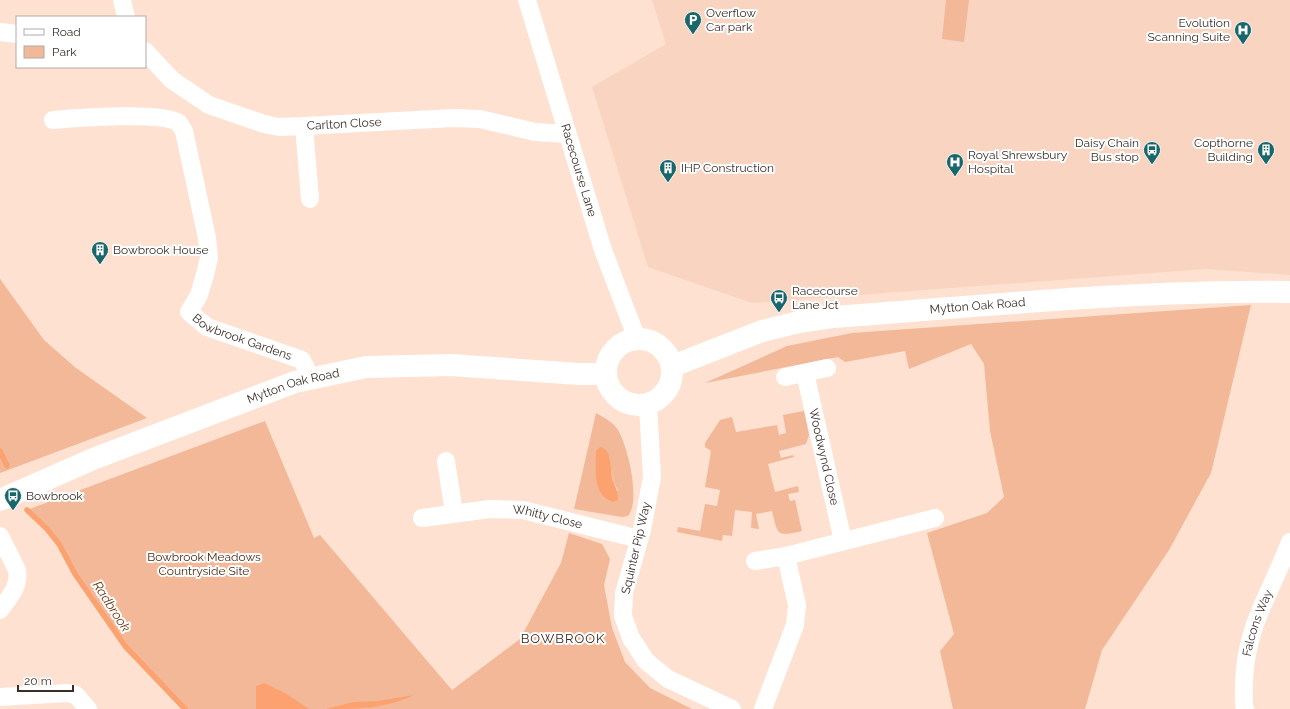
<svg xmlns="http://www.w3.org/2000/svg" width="1290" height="709" viewBox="0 0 1290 709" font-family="Raleway,sans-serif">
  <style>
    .built { fill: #f9d4c1 }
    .green { fill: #f2b898; fill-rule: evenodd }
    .water { fill: #fba270 }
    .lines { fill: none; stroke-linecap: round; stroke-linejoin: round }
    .stream { stroke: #fba270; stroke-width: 5.5 }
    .minor { stroke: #fff; stroke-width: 18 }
    .major { stroke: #fff; stroke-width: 22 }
    .labels { text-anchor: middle; stroke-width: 4; stroke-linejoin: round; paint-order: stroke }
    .poi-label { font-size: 12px; fill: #392e28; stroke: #fff; text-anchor: start }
    .street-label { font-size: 12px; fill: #392e28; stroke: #fff }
    .park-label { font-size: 12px; fill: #4c2914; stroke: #fff }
    .water-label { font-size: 13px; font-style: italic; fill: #6f3612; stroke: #fff }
    .neighbourhood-label { font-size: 13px; letter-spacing: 1px; fill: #3c271b; stroke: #fff }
  </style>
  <rect width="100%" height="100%" fill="#fee1d1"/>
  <path class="built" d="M 652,0 L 1290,0 L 1290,275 L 1206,269 L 752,303 L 648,267 L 592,87 L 666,44 Z"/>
  <path class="green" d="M 946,0 L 969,0 L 964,42 L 942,39 Z
    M 0,279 L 44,340 L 76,368 L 147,418 L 0,473 Z
    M 1251,305 L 1211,473 L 1169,550 L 1102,650 L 1085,709 L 953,709 L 940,651 L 954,634 L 927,533 L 987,513 L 1004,497 L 990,431 L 984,364 L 971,344 L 909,369 L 905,351 L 845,362 L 838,357 L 705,383 L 787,346 L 852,333 Z
    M 804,411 L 809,435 L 806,444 L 779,451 L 781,458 L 793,455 L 794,457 L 768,464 L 775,492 L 798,486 L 799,492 L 788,494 L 790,501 L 795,500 L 802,531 C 776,537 778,535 772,511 L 756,514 L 759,529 L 751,528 L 752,512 L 735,510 L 732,536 L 723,535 L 722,541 L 677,532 L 678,527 L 700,531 L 705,504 L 717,506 L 720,490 L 705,487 L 711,451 L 705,447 L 705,443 L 720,420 L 732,417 L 736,432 L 777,425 L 779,435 L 786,433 L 783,415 Z
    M 596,413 C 603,417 613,422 618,430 C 628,447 641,500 628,516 L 622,517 L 574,509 ZM 596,451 L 609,457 L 613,480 L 618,491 L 597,482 Z
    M 265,421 L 314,538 L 320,535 L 452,690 L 520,639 L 561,563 L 569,533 L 602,544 L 610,559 L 604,585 L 612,628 L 625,662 L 650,688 L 692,709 L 185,709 L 125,646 L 75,574 L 59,544 L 47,529 L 27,510 Z"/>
  <path class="water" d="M 600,447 C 613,449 610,472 613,481 C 616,488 618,492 618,500 L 613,502 C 592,495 596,470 596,451 Z
    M 264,683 L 285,693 L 309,709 L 256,709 L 256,686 Z
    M 414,695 C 384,709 359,709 326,709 L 353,702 L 378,701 Z"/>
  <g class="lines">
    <path class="stream" d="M 0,451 L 7,466
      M 27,510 L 47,529 L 59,544 L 75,574 L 125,646 L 185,709"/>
    <g class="minor">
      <path d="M 122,0 L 126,17"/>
      <path id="s1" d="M 527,0 L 603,250 L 637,339"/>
      <path d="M 0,32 L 17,34"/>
      <path id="s2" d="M 145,51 L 172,80 L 209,105 L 264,124 L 279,127 L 304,126 L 453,118 L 480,119 L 535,132 L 567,134"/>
      <path id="s3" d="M 53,120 C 75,118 164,111 179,123 C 181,125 182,129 184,131 L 207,238 L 209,257 L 206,271 L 199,295 L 189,312 L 207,327 L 302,360 L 311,379"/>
      <path d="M 304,126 L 310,199"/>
      <path id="s4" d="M 805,373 L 843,541"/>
      <path d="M 785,377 L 827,368"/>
      <path d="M 648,404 L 652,477 L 642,530 L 624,593 L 623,616 L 631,638 L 646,661 L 668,679 L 732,709"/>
      <path d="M 446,461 L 454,513"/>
      <path id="s5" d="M 422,518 L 490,509 L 523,510 L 639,539"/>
      <path d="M 0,536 L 17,570 C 20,587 9,597 0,610"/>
      <path d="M 755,561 L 786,556 L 935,518"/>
      <path d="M 0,697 L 68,693 L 76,695 L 88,709"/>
      <path d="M 763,709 L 795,625 L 797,605 L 786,556"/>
      <path id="s6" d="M 1245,709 C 1243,701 1244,693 1244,684 C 1245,627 1271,593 1290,542"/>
    </g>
    <g class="major">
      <circle cx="639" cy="372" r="33"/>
      <path id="s7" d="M 673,366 L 762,331 L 799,322 L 832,317 C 984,306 1137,290 1290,292"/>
      <path id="s8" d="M 0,500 L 93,459 L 295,382 L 366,367 L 451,365 L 579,374 L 605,374"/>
    </g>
  </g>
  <defs>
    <symbol id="parking-pin" viewBox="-11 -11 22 30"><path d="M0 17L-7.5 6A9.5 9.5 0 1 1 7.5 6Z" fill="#19676b" stroke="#fff"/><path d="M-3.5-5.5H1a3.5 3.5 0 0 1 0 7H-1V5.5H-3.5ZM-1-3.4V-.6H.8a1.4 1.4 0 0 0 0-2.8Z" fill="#fff"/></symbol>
    <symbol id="hospital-pin" viewBox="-11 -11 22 30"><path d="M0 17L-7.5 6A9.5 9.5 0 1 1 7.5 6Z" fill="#19676b" stroke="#fff"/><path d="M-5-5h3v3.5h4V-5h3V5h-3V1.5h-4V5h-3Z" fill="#fff"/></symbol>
    <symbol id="bus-pin" viewBox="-11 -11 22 30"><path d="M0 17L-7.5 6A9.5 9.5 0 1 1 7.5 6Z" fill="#19676b" stroke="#fff"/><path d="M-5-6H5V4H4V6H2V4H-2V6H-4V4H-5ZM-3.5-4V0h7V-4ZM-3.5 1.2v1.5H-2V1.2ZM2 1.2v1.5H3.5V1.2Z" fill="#fff"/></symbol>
    <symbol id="building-pin" viewBox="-11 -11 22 30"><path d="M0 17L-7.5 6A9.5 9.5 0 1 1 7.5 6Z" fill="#19676b" stroke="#fff"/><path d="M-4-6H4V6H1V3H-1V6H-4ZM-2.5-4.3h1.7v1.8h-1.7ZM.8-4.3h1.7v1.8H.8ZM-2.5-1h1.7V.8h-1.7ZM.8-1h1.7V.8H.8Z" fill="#fff"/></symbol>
  </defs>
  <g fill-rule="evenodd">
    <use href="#parking-pin" x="683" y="10" width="20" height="27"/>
    <use href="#hospital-pin" x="1233" y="20" width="20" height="27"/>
    <use href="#bus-pin" x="1142" y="140" width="20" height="27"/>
    <use href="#building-pin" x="1256" y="140" width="20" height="27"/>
    <use href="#hospital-pin" x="945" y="152" width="20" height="27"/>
    <use href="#building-pin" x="658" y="158" width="20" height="27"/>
    <use href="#building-pin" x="90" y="240" width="20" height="27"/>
    <use href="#bus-pin" x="769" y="288" width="20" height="27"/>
    <use href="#bus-pin" x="3" y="486" width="20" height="27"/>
  </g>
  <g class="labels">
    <g class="poi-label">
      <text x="706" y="17">Overflow<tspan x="706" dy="14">Car park</tspan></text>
      <text x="1230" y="27" text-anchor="end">Evolution<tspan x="1230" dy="14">Scanning Suite</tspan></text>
      <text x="1139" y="147" text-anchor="end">Daisy Chain<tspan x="1139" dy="14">Bus stop</tspan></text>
      <text x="1253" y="147" text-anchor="end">Copthorne<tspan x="1253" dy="14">Building</tspan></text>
      <text x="968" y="159">Royal Shrewsbury<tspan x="968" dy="14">Hospital</tspan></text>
      <text x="681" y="172">IHP Construction</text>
      <text x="113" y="254">Bowbrook House</text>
      <text x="792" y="295">Racecourse<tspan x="792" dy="14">Lane Jct</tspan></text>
      <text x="26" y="500">Bowbrook</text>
    </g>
    <g class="street-label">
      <text dy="4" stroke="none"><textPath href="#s2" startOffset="223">Carlton Close</textPath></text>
      <text dy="4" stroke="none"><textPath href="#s1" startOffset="178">Racecourse Lane</textPath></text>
      <text dy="4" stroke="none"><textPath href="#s7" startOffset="313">Mytton Oak Road</textPath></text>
      <text dy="4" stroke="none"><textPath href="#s3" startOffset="384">Bowbrook Gardens</textPath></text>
      <text dy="4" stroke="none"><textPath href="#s8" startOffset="315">Mytton Oak Road</textPath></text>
      <text dy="4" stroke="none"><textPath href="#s4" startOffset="86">Woodwynd Close</textPath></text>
      <text dy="4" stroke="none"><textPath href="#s5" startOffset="127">Whitty Close</textPath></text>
      <text transform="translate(636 548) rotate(-77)" y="4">Squinter Pip Way</text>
      <text dy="4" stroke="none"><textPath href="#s6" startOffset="88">Falcons Way</textPath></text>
    </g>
    <g class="park-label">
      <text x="204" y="561">Bowbrook Meadows<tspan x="204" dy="14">Countryside Site</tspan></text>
    </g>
    <g class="water-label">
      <text transform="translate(112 606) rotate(57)" y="5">Radbrook</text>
    </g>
    <g class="neighbourhood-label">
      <text x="563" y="643">BOWBROOK</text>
    </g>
  </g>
  <rect x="16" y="16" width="130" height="52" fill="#ffffff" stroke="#b0aba9"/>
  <rect x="24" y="29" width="20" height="6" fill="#ffffff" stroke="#b0aba9"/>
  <text x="52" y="36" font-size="12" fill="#392e28">Road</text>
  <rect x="24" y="46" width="20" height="12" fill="#f2b898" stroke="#b0aba9"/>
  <text x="52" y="56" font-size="12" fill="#392e28">Park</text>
  <path d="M18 685v6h55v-6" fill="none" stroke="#392e28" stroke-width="2"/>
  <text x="24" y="685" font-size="12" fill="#392e28" stroke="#ffffff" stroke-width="3" paint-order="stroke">20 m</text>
</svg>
